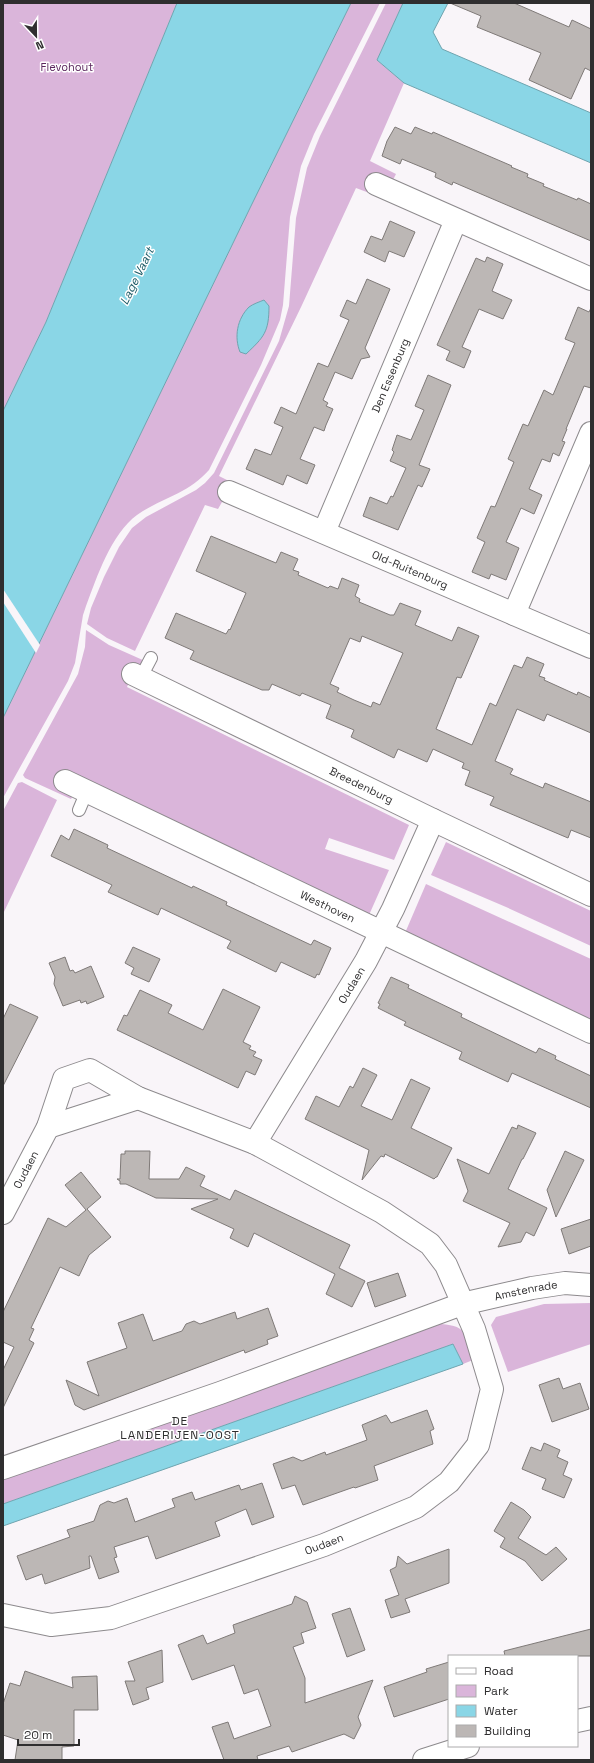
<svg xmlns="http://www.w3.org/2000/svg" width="594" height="1763" viewBox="0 0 594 1763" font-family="'Space Grotesk',sans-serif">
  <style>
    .green { fill: #dab5da }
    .water { fill: #8ad6e6; stroke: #6fa4af }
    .pier { fill: #f9f5f9 }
    .building { fill: #bcb7b5; stroke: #7f7a78; fill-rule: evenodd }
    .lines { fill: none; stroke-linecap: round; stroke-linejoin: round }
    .service-casing { stroke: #8d8a8d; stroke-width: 14 }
    .minor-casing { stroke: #8d8a8d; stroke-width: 24 }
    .service { stroke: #fff; stroke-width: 12 }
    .minor { stroke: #fff; stroke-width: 22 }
    .labels { text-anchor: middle; stroke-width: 3; stroke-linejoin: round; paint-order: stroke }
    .park-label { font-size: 11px; fill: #5b275e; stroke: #fff }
    .street-label { font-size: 11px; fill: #2f2e2f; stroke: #fff }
    .water-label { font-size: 12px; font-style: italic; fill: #1a5965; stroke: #fff }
    .neighbourhood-label { font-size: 12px; letter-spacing: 1px; fill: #2f2e2f; stroke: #fff }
  </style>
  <rect width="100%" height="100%" fill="#f9f5f9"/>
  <path class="green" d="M 3,3 L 177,3 L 46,322 L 3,411 Z
    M 351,3 L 380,3 L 314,134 L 301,166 L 290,217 L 283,305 L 280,320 L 261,365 L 209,470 C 188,494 161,498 137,515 C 111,534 97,577 86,606 L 83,615 L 75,663 L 68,681 L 3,798 L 3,718 L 250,208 Z
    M 386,3 L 403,3 L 377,60 L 404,83 L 370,161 L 396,174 L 392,182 L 372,194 L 356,188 L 302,305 L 219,476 L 233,483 L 218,509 L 205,505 L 135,651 L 107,638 L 87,624 L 91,608 L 104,577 L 119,547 L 132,528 L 146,517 L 196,490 L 205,483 L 214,473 L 279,341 L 289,306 L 296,218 L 307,168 L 320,136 Z
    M 86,630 L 109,645 L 145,661 L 142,668 L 136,666 L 127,687 L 409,825 L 394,860 L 329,838 L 325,849 L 389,870 L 369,915 L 74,794 L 71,799 L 25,778 L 23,775 L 78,674 L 85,647 Z
    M 22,782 L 57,800 L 3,914 L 3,811 L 18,783 Z
    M 446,842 L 591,911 L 591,946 L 506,907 L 431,875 Z
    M 426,884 L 591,959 L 591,1023 L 405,933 Z
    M 591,1303 L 591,1344 L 508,1372 L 491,1325 L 496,1317 L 544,1304 Z
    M 441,1324 C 469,1326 466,1336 473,1360 L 463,1364 L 453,1344 L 3,1504 L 3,1480 Z"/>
  <path class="water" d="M 177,3 L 351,3 L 250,208 L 3,718 L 3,411 L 46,322 Z
    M 403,3 L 448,3 L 433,32 L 442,49 L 591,113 L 591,163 L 404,83 L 377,60 Z
    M 264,300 L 269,306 C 269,332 264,337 246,354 L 240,352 C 234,337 237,319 249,307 C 253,304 259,302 264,300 Z
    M 453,1344 L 463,1364 L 3,1526 L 3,1504 Z"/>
  <path class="pier" d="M 3,589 L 40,645 L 36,653 L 3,602 Z"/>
  <path class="building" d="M 450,3 L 514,3 L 569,27 L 572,20 L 591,29 L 591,71 L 585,68 L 571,99 L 529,80 L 541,53 L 477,27 L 481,16 Z
    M 395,127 L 411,134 L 415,127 L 432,134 L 433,132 L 512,166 L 511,167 L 528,174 L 527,177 L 544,184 L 543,186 L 577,200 L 578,198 L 591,204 L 591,241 L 453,182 L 452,185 L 435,177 L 436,173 L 402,159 L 400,164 L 382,156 L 387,141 Z
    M 390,221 L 415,232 L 404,257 L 389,251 L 385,262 L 364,252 L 371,236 L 382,240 Z
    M 487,257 L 503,264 L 492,291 L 512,300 L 503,319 L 479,309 L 462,347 L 471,351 L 464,368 L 446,360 L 450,351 L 437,345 L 476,258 L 485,262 Z
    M 367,279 L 390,289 L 365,348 L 370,357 L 361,359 L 352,379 L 335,372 L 323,400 L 328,403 L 326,406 L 333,409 L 326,425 L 324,431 L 314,427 L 300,459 L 315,465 L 307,484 L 287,475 L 283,485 L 246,469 L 255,449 L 271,455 L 283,427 L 274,423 L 281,407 L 296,414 L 318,363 L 328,367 L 349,320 L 340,316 L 347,300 L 356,304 Z
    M 578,307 L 589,312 L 591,308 L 591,388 L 584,386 L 566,429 L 567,429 L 562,441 L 565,442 L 559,456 L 553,453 L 550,462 L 542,459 L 529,489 L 542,495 L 534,514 L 521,508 L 506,542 L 519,548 L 506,580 L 491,574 L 489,579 L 472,572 L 485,542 L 477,538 L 491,506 L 495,507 L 514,462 L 508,459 L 523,424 L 528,426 L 544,390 L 553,395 L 575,343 L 565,339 Z
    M 428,375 L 451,385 L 419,465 L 430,469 L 422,487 L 418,485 L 398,530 L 363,516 L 370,497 L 387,504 L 391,496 L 393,497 L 406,468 L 390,461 L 394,452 L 392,450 L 397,435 L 411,440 L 424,410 L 415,406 Z
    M 211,536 L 276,563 L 281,552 L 298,559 L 293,570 L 299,572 L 298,575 L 328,588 L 330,586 L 338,589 L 342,578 L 359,585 L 355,596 L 360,599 L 359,602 L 390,615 L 394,615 L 400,603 L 421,611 L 415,625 L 452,641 L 458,627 L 479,636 L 461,678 L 457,677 L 436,729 L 472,745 L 490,703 L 496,706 L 514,665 L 522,668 L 527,657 L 544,664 L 539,676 L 545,678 L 544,680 L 577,695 L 578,692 L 591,698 L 591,733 L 547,714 L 544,721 L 517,709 L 495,761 L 513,769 L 510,774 L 543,788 L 545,783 L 591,802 L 591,838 L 571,830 L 568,838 L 490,805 L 494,797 L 465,785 L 470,771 L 462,768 L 464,763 L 433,749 L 427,762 L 398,749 L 394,758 L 351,737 L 354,730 L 326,718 L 331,705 L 302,693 L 300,696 L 272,684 L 269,690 L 262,690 L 190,659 L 194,651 L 165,638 L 176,613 L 226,634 L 229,629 L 230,630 L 246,593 L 196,571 ZM 362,636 L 403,653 L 380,705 L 373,702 L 371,707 L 354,700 L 337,692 L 339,688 L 330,684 L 350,638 L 360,642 Z
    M 74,829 L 108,845 L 107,848 L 192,888 L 193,886 L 227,902 L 226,905 L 311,945 L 314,940 L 331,948 L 319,975 L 317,974 L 315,978 L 281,962 L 276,972 L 227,948 L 231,941 L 161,908 L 158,915 L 108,892 L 112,885 L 51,856 L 61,835 L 69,840 Z
    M 133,947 L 160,959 L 149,982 L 131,974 L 134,968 L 125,963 Z
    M 65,957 L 70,971 L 73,970 L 75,973 L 91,966 L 104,997 L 87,1004 L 86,1001 L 81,1003 L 80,1000 L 63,1006 L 54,984 L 55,977 L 49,963 Z
    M 391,977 L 409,985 L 408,988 L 462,1014 L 461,1017 L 536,1053 L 539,1048 L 556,1056 L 555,1059 L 591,1076 L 591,1108 L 512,1073 L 508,1082 L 459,1059 L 462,1052 L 404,1025 L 406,1022 L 378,1008 L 380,1004 L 378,1003 Z
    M 223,989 L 260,1007 L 243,1042 L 251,1046 L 249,1049 L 256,1052 L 253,1056 L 262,1060 L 255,1075 L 246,1071 L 238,1088 L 117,1030 L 124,1015 L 127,1016 L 140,990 L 172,1005 L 168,1013 L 203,1030 Z
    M 10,1004 L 38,1017 L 3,1086 L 3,1019 Z
    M 363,1068 L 377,1075 L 361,1106 L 392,1120 L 411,1079 L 430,1088 L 411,1128 L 452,1148 L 437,1177 L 436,1177 L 434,1179 L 385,1154 L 384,1157 L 381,1156 L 362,1180 L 369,1150 L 305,1119 L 316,1096 L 339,1107 L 350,1086 L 353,1088 Z
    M 518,1125 L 536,1133 L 523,1159 L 522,1159 L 508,1189 L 547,1208 L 534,1236 L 526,1232 L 521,1242 L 498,1247 L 510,1223 L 463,1201 L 468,1191 L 457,1159 L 489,1174 L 512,1127 L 517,1129 Z
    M 125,1151 L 150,1151 L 149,1179 L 179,1179 L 186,1167 L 205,1176 L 200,1186 L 230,1200 L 235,1190 L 350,1245 L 339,1268 L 365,1281 L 352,1307 L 326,1294 L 335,1274 L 254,1233 L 248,1247 L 230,1238 L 234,1229 L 191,1209 L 218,1199 L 156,1198 L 126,1184 L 120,1184 L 120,1181 L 117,1179 L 120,1179 L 121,1154 L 125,1154 Z
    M 565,1151 L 584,1160 L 556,1217 L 547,1190 Z
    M 81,1172 L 101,1197 L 87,1209 L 111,1237 L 89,1255 L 79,1276 L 60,1267 L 31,1328 L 34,1329 L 29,1340 L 34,1343 L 3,1408 L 3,1370 L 14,1347 L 3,1342 L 3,1312 L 48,1218 L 66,1227 L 86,1210 L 65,1185 Z
    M 591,1219 L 591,1246 L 569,1254 L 561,1229 Z
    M 398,1273 L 406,1296 L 375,1307 L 367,1283 Z
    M 268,1308 L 278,1336 L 267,1340 L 268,1344 L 245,1353 L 244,1350 L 84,1410 L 75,1405 L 66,1380 L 99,1396 L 87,1362 L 127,1348 L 118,1323 L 143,1314 L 153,1341 L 182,1331 L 186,1324 L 194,1321 L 200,1324 L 235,1312 L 237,1319 Z
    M 559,1378 L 563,1389 L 580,1383 L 589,1409 L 552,1422 L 539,1385 Z
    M 427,1410 L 434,1429 L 430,1431 L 433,1444 L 374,1466 L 378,1480 L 355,1488 L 354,1487 L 303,1505 L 295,1485 L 282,1489 L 273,1464 L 293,1457 L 302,1461 L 325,1452 L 326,1455 L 367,1440 L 362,1425 L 386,1415 L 391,1423 Z
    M 544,1443 L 560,1450 L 557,1457 L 568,1462 L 563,1475 L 572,1479 L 564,1498 L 542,1489 L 546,1479 L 522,1469 L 531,1447 L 541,1451 Z
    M 262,1483 L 274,1517 L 252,1525 L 246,1509 L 215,1522 L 220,1536 L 156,1559 L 148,1536 L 114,1547 L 117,1557 L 114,1558 L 119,1572 L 99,1579 L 91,1556 L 89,1556 L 90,1568 L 45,1584 L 42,1574 L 26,1580 L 17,1556 L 70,1537 L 67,1530 L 94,1521 L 100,1505 L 108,1501 L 114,1503 L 127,1498 L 135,1522 L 175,1507 L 172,1499 L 192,1492 L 195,1500 L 239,1485 L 241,1490 Z
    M 511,1502 L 524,1510 L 531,1517 L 518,1538 L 546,1555 L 556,1547 L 567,1559 L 542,1581 L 525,1561 L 500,1547 L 505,1538 L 494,1531 Z
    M 449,1549 L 449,1583 L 405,1599 L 410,1612 L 391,1618 L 385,1600 L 399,1595 L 390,1570 L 396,1567 L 398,1556 L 407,1564 Z
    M 295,1596 L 307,1602 L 316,1628 L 301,1633 L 304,1643 L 293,1647 L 305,1678 L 305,1703 L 373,1680 L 358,1717 L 361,1725 L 354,1739 L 344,1734 L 292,1752 L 289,1746 L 257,1756 L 258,1760 L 224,1760 L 212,1727 L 228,1722 L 234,1739 L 271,1726 L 258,1689 L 244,1694 L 234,1665 L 192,1680 L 178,1645 L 203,1635 L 207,1644 L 235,1633 L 233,1625 L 292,1604 Z
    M 350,1608 L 365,1650 L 347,1657 L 332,1614 Z
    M 591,1629 L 591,1656 L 505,1656 L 504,1651 Z
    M 162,1650 L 163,1682 L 146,1688 L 149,1699 L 133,1705 L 125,1681 L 135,1681 L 128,1662 Z
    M 449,1662 L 449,1699 L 394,1717 L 384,1687 L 427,1672 L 426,1669 Z
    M 25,1671 L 73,1688 L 72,1677 L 97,1676 L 98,1710 L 74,1710 L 74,1746 L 62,1747 L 62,1760 L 15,1760 L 18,1740 L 3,1735 L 3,1704 L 10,1683 L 20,1686 Z"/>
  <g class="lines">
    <defs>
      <path id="service" d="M 141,677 L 151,658
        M 79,810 L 87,791"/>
      <g id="minor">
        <path d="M 376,184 L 591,279"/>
        <path id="s1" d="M 229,492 L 591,647"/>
        <path id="s2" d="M 324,532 L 456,220"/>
        <path d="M 514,614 L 591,433"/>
        <path id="s3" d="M 133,674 L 433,820 L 591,895"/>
        <path id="s4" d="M 65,781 L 591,1032"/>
        <path d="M 48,1127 L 138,1098"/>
        <path id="s5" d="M 255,1143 L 366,961 L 393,909 L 433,820"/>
        <path id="s6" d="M 3,1213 L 48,1127 L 64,1079 L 90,1070 L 138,1098 L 255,1143 L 382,1212 L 430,1244 L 446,1265 L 474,1329 L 492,1389 L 478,1445 L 449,1482 L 416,1507 L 324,1545 L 111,1618 L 51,1625 L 3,1615"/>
        <path id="s7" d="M 3,1468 L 220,1393 L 462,1304 L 532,1288 L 565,1283 L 591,1285"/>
        <path d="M 577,1721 L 591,1718"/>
        <path d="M 424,1760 L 468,1746"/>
      </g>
    </defs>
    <use href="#service" class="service-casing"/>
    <use href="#minor" class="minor-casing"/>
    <use href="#service" class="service"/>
    <use href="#minor" class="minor"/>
  </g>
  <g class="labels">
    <g class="park-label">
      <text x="67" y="71">Flevohout</text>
    </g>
    <g class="street-label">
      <text dy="4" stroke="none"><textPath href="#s2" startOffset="170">Den Essenburg</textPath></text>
      <text dy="4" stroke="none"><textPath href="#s1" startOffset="197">Old-Ruitenburg</textPath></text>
      <text dy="4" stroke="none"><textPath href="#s3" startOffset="254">Breedenburg</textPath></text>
      <text dy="4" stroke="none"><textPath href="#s4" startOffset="291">Westhoven</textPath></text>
      <text dy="4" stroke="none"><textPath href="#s5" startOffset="185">Oudaen</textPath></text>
      <text dy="4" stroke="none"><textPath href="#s6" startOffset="49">Oudaen</textPath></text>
      <text dy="4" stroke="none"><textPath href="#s7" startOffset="553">Amstenrade</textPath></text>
      <text transform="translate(324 1544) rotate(-21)" y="4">Oudaen</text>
    </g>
    <g class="water-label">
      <text transform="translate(137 276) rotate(-64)" y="4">Lage Vaart</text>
    </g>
    <g class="neighbourhood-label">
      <text x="180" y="1425">DE<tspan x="180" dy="14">LANDERIJEN-OOST</tspan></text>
    </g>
  </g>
  <rect width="594" height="1763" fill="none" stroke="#2f2e2f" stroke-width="8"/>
  <rect x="448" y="1655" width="130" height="92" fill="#ffffff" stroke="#acabac"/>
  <rect x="456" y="1668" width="20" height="6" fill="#ffffff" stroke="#acabac"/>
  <text x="484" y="1675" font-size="12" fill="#2f2e2f">Road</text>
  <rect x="456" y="1685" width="20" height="12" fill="#dab5da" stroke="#acabac"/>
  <text x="484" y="1695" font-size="12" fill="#2f2e2f">Park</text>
  <rect x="456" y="1705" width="20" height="12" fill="#8ad6e6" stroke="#acabac"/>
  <text x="484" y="1715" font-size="12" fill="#2f2e2f">Water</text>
  <rect x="456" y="1725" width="20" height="12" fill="#bcb7b5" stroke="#acabac"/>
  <text x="484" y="1735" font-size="12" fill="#2f2e2f">Building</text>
  <g transform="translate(36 36) rotate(158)" stroke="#ffffff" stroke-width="3" paint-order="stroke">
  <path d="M0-3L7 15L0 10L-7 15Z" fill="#2f2e2f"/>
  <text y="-6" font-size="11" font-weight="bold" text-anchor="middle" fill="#2f2e2f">N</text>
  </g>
  <path d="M18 1739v6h61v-6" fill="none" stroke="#2f2e2f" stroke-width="2"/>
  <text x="24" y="1739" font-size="12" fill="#2f2e2f" stroke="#ffffff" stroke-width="3" paint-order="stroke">20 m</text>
</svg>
